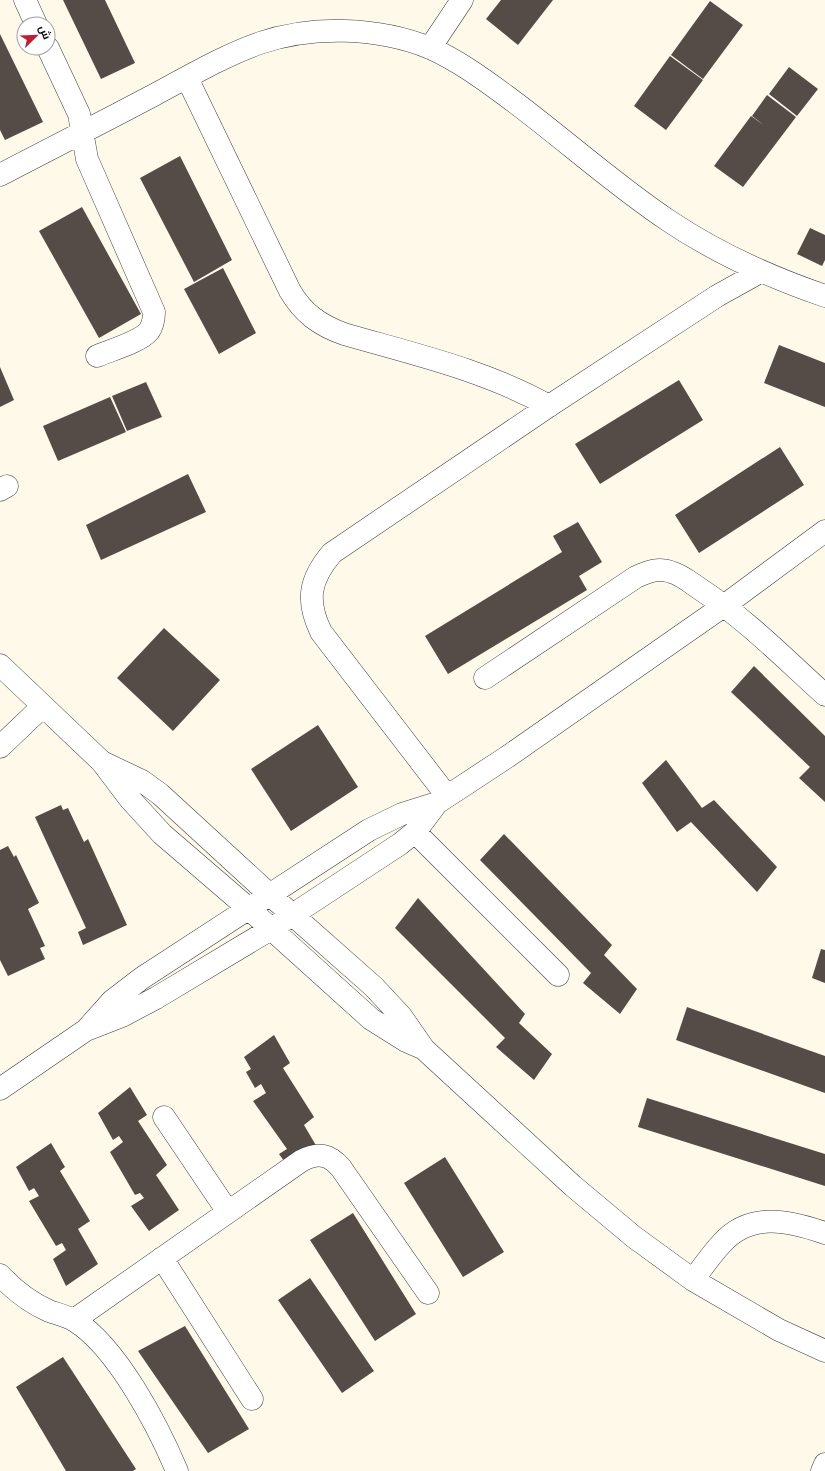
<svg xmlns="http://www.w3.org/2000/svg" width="825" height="1471" viewBox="0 0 825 1471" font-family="'Times New Roman',Cairo,serif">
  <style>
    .building { fill: #554b47 }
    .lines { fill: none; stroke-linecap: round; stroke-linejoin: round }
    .minor-casing { stroke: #3e3e3e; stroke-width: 23 }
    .minor { stroke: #fff; stroke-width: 22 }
  </style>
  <rect width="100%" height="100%" fill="#fff9ea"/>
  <path class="building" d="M 63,0 L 105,0 L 135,63 L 101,79 Z
    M 501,0 L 553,0 L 518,45 L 486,19 Z
    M 710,1 L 743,25 L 703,79 L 671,55 Z
    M 0,34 L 43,122 L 5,140 L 0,130 Z
    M 670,56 L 703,80 L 666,130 L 634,106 Z
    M 789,67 L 818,89 L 797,116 L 769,94 Z
    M 767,95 L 796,117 L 743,187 L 714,166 L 751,116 L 765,126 L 752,116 Z
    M 180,156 L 232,260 L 194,282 L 140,178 Z
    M 82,207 L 141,314 L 99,338 L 39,231 Z
    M 810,228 L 825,235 L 825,260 L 822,266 L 797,254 Z
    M 223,268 L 256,333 L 219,354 L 184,289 Z
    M 779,345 L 825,363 L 825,407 L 764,383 Z
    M 0,367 L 14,400 L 0,407 Z
    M 679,380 L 703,420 L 600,484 L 575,444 Z
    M 146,382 L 162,417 L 127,431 L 112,396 Z
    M 110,397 L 126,432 L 58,461 L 43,426 Z
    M 780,447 L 804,485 L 699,553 L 675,515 Z
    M 188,474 L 206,512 L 101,560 L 86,525 Z
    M 578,522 L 602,562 L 579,576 L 587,590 L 448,674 L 425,636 L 562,552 L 553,536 Z
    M 164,628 L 220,680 L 173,731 L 117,678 Z
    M 754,666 L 825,736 L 825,802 L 799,778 L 810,767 L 731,692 Z
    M 318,725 L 358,787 L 291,831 L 251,769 Z
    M 666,760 L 702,808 L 714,800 L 777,867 L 757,892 L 691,822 L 677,832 L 642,783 Z
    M 61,805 L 63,810 L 68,808 L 84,842 L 88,839 L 127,925 L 83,945 L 78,932 L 86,928 L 35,817 Z
    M 504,834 L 612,945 L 604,955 L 637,989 L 620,1014 L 583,983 L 591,973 L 480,860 Z
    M 8,846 L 14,857 L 16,855 L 39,903 L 28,909 L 45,946 L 40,948 L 45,959 L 8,976 L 0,960 L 0,850 Z
    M 418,898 L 525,1014 L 519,1023 L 552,1054 L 534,1080 L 496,1047 L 505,1038 L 395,928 Z
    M 821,949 L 825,950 L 825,983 L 812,978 Z
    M 687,1007 L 825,1056 L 825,1093 L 676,1040 Z
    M 274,1035 L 290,1063 L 283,1068 L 314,1117 L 304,1125 L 321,1154 L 294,1175 L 279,1154 L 287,1149 L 253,1101 L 266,1093 L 261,1084 L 255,1088 L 246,1072 L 251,1069 L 244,1057 Z
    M 130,1087 L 147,1115 L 138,1121 L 167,1165 L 156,1175 L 179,1210 L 149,1231 L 131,1206 L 144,1198 L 140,1193 L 135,1195 L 110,1152 L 123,1142 L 119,1136 L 113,1140 L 98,1113 Z
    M 647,1098 L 825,1154 L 825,1186 L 638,1127 Z
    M 51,1143 L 65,1167 L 60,1171 L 90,1221 L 78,1229 L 98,1264 L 66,1286 L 53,1259 L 66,1250 L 62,1243 L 56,1246 L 29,1201 L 39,1196 L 34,1188 L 29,1191 L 16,1167 Z
    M 445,1157 L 504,1252 L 463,1277 L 404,1183 Z
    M 353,1213 L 416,1314 L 375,1341 L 310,1240 Z
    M 310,1278 L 374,1371 L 342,1393 L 278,1300 Z
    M 185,1326 L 249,1429 L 208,1453 L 138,1351 Z
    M 63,1357 L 136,1469 L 133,1471 L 66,1471 L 16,1387 Z"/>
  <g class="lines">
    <defs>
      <path id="minor" d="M 25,0 L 36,24
        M 48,48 L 79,114 L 87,159 L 154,312 C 154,319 153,325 149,331 C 140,342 111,350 97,356
        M 430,48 L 462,0
        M 187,78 L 290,291 C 303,313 319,325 344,334 C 413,354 485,370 549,406
        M 0,175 C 52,148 103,122 154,95 C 188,77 223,56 260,43 C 313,25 378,27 430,48 C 457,60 482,78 505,95 C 561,136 612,183 669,221 C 718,254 770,277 825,296
        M 0,490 L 7,486
        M 0,665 L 102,762 L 130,799 L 162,834 L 248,908 L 371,1019 L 406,1041 L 422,1048
        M 485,678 L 636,577 C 647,572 659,567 671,572 C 682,575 691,583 700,589 C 746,619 785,659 825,695
        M 0,747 L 43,706
        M 102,762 L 142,781 L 160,794 L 269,894 L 374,987 L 401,1016 L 424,1049 L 573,1186 L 634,1237 L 693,1280 L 779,1330 L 825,1351
        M 447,796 L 321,632 C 306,601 309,580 332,553 L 549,406 L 717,296 L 760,272
        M 415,832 L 558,975
        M 86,1030 L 112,1001 L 142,978 L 369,830 L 402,814 L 437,803 L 507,757 L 725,605 L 825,531
        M 0,1089 L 86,1030 L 122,1016 L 156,998 L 271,929 L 400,844 L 415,832 L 437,803
        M 164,1117 L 228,1212
        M 162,1258 L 252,1399
        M 0,1275 C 13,1289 31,1303 49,1311 C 57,1314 67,1316 75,1321 C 117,1347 158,1426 177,1471
        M 693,1280 C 702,1268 711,1255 722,1243 C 751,1211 790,1221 825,1233
        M 74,1320 L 301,1161 C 318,1152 329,1154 341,1168 L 428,1293
        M 822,1471 L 825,1464"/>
    </defs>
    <use href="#minor" class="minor-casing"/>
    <use href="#minor" class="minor"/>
  </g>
  <g transform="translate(36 36) rotate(67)"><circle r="19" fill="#ffffff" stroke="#9d9d9d"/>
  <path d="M0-3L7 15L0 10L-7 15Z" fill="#c31b2f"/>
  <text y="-6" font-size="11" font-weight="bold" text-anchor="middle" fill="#0b0b0b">ش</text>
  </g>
</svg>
